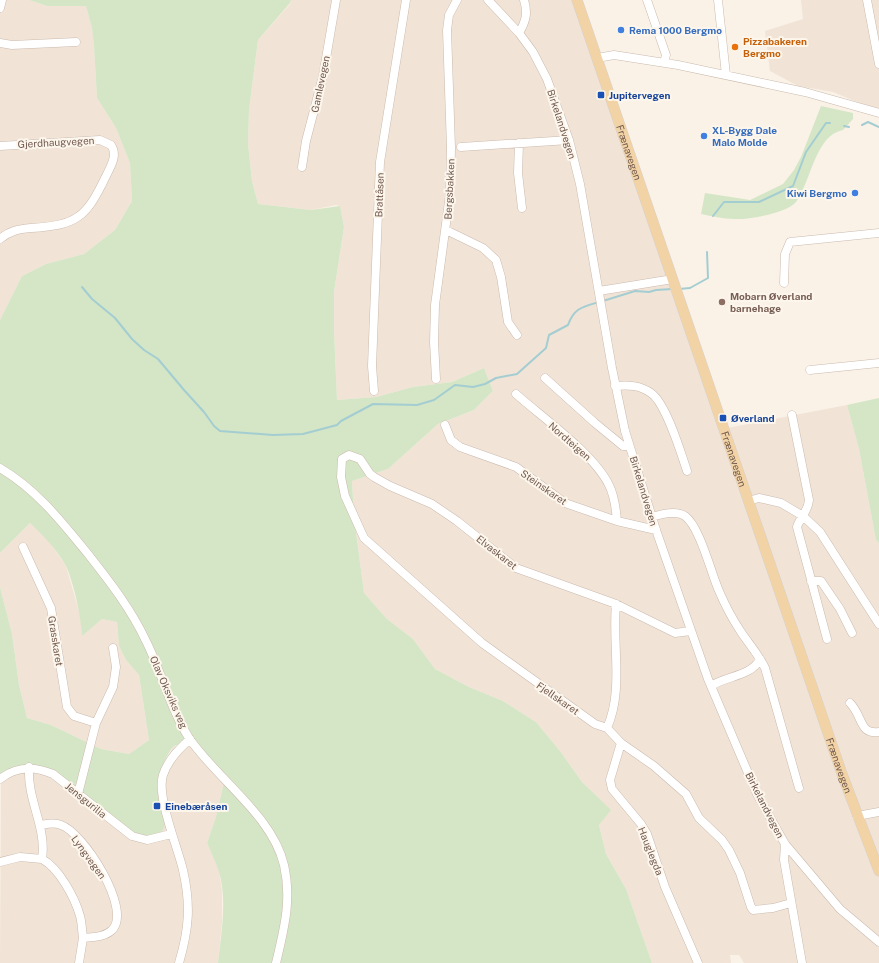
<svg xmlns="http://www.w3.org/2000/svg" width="879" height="963" viewBox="0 0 879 963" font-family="'Public Sans',sans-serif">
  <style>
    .residential { fill: #f1e4d6 }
    .green { fill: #d4e6c6 }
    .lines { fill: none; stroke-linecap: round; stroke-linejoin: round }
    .stream { stroke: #a4cdd2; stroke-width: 2 }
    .minor-casing { stroke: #cbbaae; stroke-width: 9 }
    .major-casing { stroke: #d7d1cd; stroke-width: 11 }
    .minor { stroke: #fff; stroke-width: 8 }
    .major { stroke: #f2d3a5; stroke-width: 10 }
    .shop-dot { fill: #3f7fe0; stroke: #fdf6ec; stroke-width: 1.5 }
    .food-dot { fill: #e8710a; stroke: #fdf6ec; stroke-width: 1.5 }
    .transit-dot { fill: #1a4fb4; stroke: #fdf6ec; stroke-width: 1.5 }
    .education-dot { fill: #8d6e63; stroke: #fdf6ec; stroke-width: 1.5 }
    .labels { text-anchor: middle; stroke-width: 4; stroke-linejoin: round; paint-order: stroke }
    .shop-label { font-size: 10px; font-weight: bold; fill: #366cbe; stroke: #fdf6ec; text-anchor: start }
    .food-label { font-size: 10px; font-weight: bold; fill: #c56008; stroke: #fdf6ec; text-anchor: start }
    .street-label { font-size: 10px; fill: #71594e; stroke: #fdf6ec }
    .transit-label { font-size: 10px; font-weight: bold; fill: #164399; stroke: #fdf6ec; text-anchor: start }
    .education-label { font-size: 10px; font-weight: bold; fill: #785e54; stroke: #fdf6ec; text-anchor: start }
  </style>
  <rect width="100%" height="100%" fill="#faf2e7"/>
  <path class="residential" d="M 0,0 L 29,0 L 47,6 L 86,6 L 92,28 L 94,46 L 97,98 L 116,128 L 130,163 L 132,201 L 115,230 L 84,254 L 46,264 L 22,276 L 0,320 Z
    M 291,0 L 579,0 L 727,428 L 847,405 L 859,449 L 876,540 L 879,543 L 879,963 L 744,963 L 739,955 L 730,955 L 731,963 L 652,963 L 626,889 L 606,854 L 599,825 L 610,810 L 582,782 L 560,751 L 536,722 L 503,701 L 469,687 L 435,669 L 413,639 L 387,619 L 364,593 L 354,518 L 352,481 L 388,469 L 438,424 L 474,410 L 493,391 L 484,368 L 452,382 L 413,387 L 376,397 L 337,400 L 334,331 L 334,292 L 344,227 L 340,206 L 336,205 L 311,210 L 258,204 L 252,181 L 248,144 L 249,110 L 258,40 L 290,4 Z
    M 801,0 L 879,0 L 879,114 L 871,108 L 833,92 L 798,86 L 770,71 L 765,31 L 803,19 Z
    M 30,523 L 46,537 L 66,566 L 81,618 L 82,635 L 102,619 L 117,622 L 119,646 L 126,660 L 139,675 L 149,740 L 129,754 L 101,749 L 51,725 L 27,718 L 19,685 L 12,634 L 0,587 L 0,553 Z
    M 190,741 L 224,782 L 216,817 L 207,843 L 219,870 L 222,891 L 222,923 L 218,963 L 0,963 L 1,776 L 43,771 L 162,809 L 156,783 L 163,764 L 173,747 Z"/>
  <path class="green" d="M 29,0 L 291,0 L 290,3 L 258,40 L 249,110 L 248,144 L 252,181 L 258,204 L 311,210 L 340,206 L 344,227 L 334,292 L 334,331 L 337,400 L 376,397 L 413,387 L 452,382 L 484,368 L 493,391 L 474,410 L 438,424 L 388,469 L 352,481 L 354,518 L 364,593 L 387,619 L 413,639 L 435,669 L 469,687 L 503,701 L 536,722 L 560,751 L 582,782 L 611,810 L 599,825 L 606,854 L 626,889 L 652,963 L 218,963 C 221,934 228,898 218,869 C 215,861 211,852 207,843 L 216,817 L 224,782 L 190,741 C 185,743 177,744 173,747 C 168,752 156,778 157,784 C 158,810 183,840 137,835 L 43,771 L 0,777 L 0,587 L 12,634 L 19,685 L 27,718 L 51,725 L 101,749 L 129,754 L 149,740 L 139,675 L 126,660 L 119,646 L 117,622 L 102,619 L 82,636 C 81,616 74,584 66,566 C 57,550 43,535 30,523 L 0,553 L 0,320 L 22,276 L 46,264 L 84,254 L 115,230 L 132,201 L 130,163 L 116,128 L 97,98 L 94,46 L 92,28 L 86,6 L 47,6 Z
    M 821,106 L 853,113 L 853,119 L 843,130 C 815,135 811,182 796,202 C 787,213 748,220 734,219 C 723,219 712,216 701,214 L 705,193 L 750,200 L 783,184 L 794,170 L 801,157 Z
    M 879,398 L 879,543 L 876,540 L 859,449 L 847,405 Z"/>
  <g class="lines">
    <path class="stream" d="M 862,125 L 868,122 L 879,127
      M 844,126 L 849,127
      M 713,216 L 724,202 L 759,202 L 793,186 L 806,152 L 826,123 L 830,123
      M 82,287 L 92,299 L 115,318 L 132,339 L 144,350 L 158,359 L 184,390 L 204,412 L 214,426 L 220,431 L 273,435 L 303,434 L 337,425 L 341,421 L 373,404 L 417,405 L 434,400 L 455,385 L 473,387 L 485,384 L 496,378 L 517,374 L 546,348 L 549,335 L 568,325 C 574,308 582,307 599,302
      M 679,289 L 690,288 L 708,278 L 707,252
      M 603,301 L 635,291 L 649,292 L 656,290 L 672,289"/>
    <defs>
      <path id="minor" d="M 488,0 L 519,33 L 533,52 L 547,79 L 569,140 L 580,184 L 612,368 L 625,431 L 656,530 L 708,679 L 757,794 L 785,844 L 840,909 L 879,942
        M 647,0 L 666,55 L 664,63
        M 718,0 L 726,75
        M 867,0 L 879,64
        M 0,8 L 2,0
        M 519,33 C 526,21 528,13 524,0
        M 0,43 L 12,45 L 76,42
        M 597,58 L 614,55 L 678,65 L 805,92 L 879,113
        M 519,143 L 518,173 L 522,208
        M 0,146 L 100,140 L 111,145 C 118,155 111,166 106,176 C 86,218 77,225 31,228 C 19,229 9,231 0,239
        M 461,147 L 569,140
        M 302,167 L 306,141 L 323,76 L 336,0
        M 446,230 L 483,248 L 496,260 L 501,277 L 508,322 L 517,335
        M 784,283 L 785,254 L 790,242 L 879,233
        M 599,291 L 673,279
        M 810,370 L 879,363
        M 545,378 L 595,423 L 623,446 L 629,446
        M 436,379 L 434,342 L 435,305 L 450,194 L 451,148 L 447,30 L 449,15 L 457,0
        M 615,386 C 628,385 640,385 651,393 C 666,403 681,453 687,471
        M 374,391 L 372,366 L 380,162 L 406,0
        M 516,394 C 543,418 593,453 609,485 C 614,495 616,509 617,521
        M 792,415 L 809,500 C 808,512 800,517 797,527 L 827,639
        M 445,425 L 451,440 L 460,447 L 516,467 L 565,503 L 617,521 L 656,530
        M 0,468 C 37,490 61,521 88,554 C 110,582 131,609 146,641 C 162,673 170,708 189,738 C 217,779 272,815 284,865 C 292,900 284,929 276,963
        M 748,501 L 759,498 L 781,503 L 803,516 L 820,532 L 879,624
        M 652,517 C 662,514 676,510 685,516 C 700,527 711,573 719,591 C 725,605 733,620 741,632 C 749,644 759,655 765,668 L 799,788
        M 23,547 L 51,608 L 67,707 L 74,716 L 96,723
        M 811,581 L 821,581 L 840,609 L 852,633
        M 690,631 L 675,633 L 616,604 L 516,568 L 457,521 L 432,504 L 390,486 L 374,477 L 370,474 L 360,459 L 349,455 L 342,459 L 341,477 L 345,496 L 364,538 L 482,643 L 595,724 L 607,728 L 621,743 L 654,766 L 686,794 L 699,818 L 722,840 L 729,850 L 740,873 L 751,907 L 753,910 L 773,908 L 791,903
        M 711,686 C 726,676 752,676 760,659
        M 850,703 C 863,716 859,735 879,732
        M 607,728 C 624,690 612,645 616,604
        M 621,743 L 610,780 L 612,789 L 641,824 L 647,834 L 665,887 L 698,963
        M 0,779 C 17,766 34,766 53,774 L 132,836 L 147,840 L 171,834
        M 78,794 L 96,723 L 113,687 L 116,667 L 113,648
        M 857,816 L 879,812
        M 40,825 C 47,824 54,822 61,825 C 83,832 133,910 112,930 C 105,937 93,937 83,938 C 82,931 82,923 80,916 C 75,898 59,868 42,859
        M 785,844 L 784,860 L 802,963
        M 0,862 L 20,857 L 42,859 C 47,827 27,801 29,767
        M 79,963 L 83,938
        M 179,963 C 189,929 191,905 183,870 C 178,848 156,796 163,775 C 168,760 179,749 190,739"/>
      <g id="major">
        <path id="s1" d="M 577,0 L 842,774 L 879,871"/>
      </g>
    </defs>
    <use href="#minor" class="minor-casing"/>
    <use href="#major" class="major-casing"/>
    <use href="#minor" class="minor"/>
    <use href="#major" class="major"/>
  </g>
  <g class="shop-dot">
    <circle cx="621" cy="30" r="4"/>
    <circle cx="704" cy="136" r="4"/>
    <circle cx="855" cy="193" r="4"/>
  </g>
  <circle class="food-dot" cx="735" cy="47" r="4"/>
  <g class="transit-dot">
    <rect x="597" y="91" width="8" height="8" rx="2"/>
    <rect x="719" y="414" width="8" height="8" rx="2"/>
    <rect x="153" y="802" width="8" height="8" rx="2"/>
  </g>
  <circle class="education-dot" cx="722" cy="302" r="4"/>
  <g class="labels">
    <g class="shop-label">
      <text x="629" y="34">Rema 1000 Bergmo</text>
      <text x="712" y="134">XL-Bygg Dale<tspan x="712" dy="12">Malo Molde</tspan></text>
      <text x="847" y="197" text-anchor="end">Kiwi Bergmo</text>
    </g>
    <g class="food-label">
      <text x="743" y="45">Pizzabakeren<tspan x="743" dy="12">Bergmo</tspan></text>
    </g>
    <g class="street-label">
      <text transform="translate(320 84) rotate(-78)" y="4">Gamlevegen</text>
      <text transform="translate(562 124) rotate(72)" y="4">Birkelandvegen</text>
      <text transform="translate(56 142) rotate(-3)" y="4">Gjerdhaugvegen</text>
      <text dy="4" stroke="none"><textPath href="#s1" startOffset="161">Frænavegen</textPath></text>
      <text transform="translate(449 189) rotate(-87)" y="4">Bergsbakken</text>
      <text transform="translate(379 195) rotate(-88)" y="4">Brattåsen</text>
      <text transform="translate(570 441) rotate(41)" y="4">Nordteigen</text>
      <text dy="4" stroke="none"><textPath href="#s1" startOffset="485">Frænavegen</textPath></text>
      <text transform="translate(544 487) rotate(35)" y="4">Steinskaret</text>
      <text transform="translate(644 491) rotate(73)" y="4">Birkelandvegen</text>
      <text transform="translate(497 552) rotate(38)" y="4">Elvaskaret</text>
      <text transform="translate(56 641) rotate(81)" y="4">Grasskaret</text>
      <text transform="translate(169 692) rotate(66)" y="4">Olav Oksviks veg</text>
      <text transform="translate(558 698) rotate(35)" y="4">Fjellskaret</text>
      <text dy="4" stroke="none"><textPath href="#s1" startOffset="809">Frænavegen</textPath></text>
      <text transform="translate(86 800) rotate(39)" y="4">Jensgurilia</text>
      <text transform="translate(765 805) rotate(63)" y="4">Birkelandvegen</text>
      <text transform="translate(651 851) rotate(68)" y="4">Hauglegda</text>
      <text transform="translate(89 857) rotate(54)" y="4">Lyngvegen</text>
    </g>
    <g class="transit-label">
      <text x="609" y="99">Jupitervegen</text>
      <text x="731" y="422">Øverland</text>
      <text x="165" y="810">Einebæråsen</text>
    </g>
    <g class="education-label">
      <text x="730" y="300">Mobarn Øverland<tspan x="730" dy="12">barnehage</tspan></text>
    </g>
  </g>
</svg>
